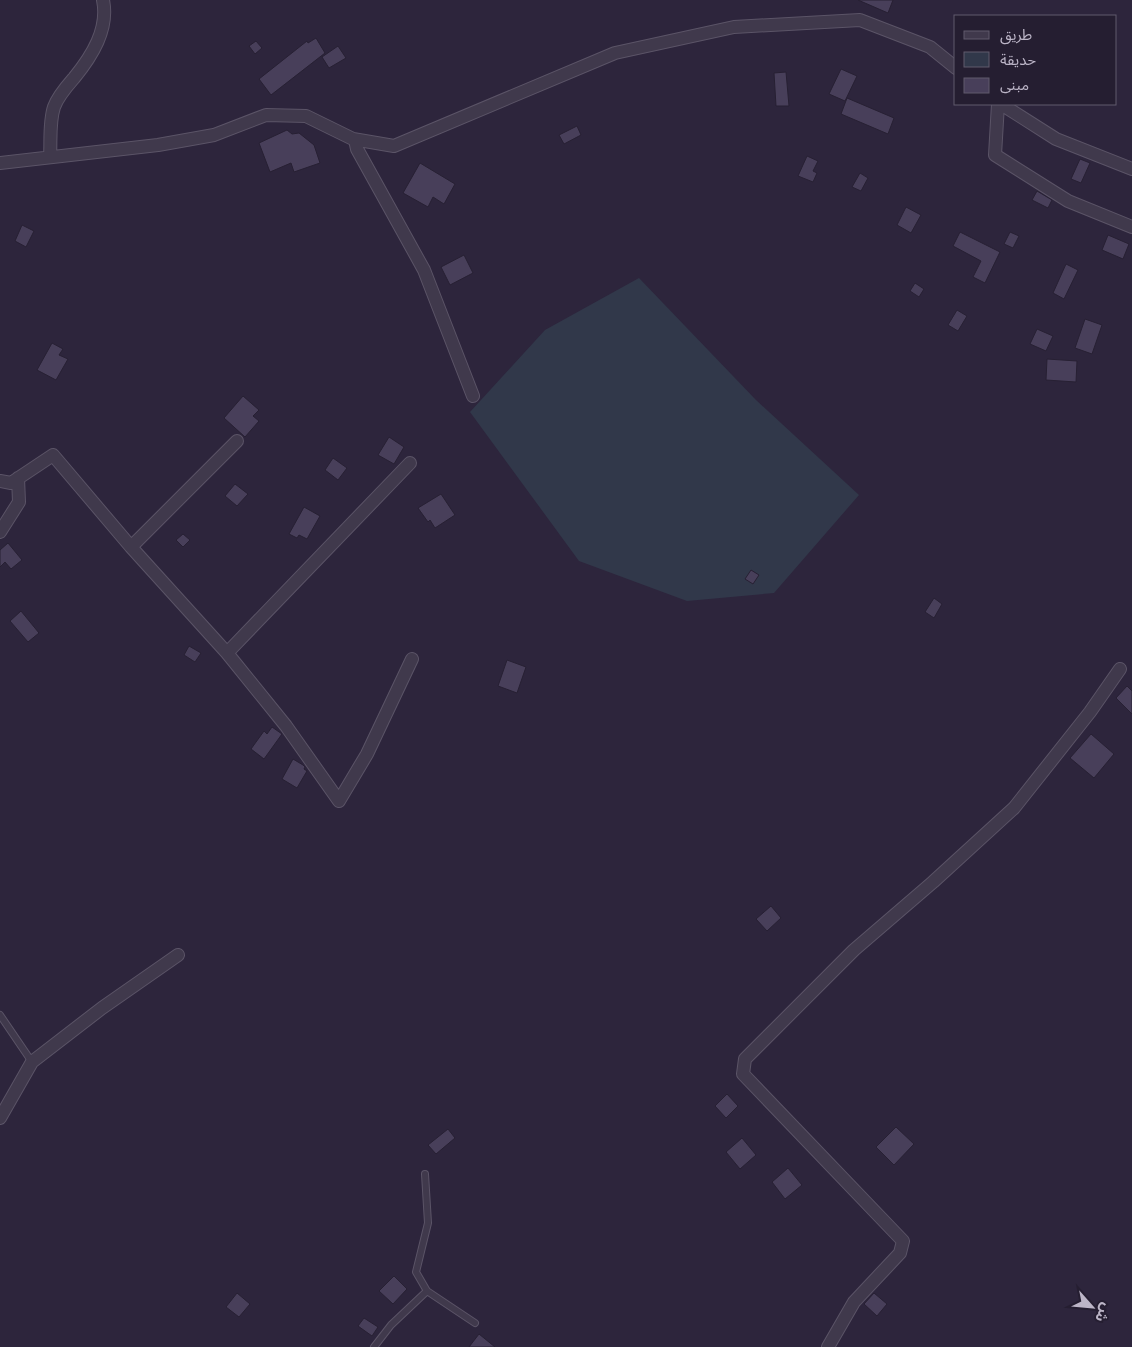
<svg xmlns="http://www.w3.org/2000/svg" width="1132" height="1347" viewBox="0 0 1132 1347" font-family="'Public Sans','Noto Sans Arabic',sans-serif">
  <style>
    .green { fill: #31384a }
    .building { fill: #483f5a; stroke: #272033 }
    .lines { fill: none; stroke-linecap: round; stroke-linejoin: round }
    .lane-casing { stroke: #5b5467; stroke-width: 8 }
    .street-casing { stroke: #5b5467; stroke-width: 14 }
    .lane { stroke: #40394c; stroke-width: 6 }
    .street { stroke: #40394c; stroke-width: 12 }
  </style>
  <rect width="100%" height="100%" fill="#2d253c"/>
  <path class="green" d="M 639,278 L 756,400 L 859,495 L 774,593 L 687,601 L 579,561 L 470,412 L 545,330 Z"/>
  <path class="building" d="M 858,0 L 893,0 L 888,13 Z
    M 316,38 L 325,53 L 271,95 L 259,79 L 307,41 L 308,43 Z
    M 256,41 L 262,48 L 255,54 L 249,46 Z
    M 338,46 L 346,58 L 329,68 L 322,57 Z
    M 841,69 L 857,76 L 845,101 L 829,94 Z
    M 786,72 L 789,106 L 776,106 L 774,73 Z
    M 847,98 L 894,118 L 888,134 L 841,114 Z
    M 577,126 L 581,135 L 564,144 L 559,135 Z
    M 287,130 L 292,134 L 299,133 L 314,145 L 320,163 L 294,172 L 291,163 L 270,172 L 259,143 Z
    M 807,156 L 818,161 L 813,171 L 817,173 L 813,182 L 798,176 Z
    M 1080,159 L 1090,163 L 1081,183 L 1071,179 Z
    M 420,163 L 455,184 L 444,204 L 433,197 L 428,207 L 403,193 Z
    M 860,173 L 868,178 L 861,191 L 852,187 Z
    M 1037,191 L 1052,200 L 1048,208 L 1032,200 Z
    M 906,207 L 921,215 L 911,233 L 897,225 Z
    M 22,225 L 34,231 L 26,247 L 15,241 Z
    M 960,232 L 1000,252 L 985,283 L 973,277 L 981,261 L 953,246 Z
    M 1010,232 L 1019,236 L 1013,248 L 1004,244 Z
    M 1108,235 L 1129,244 L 1123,259 L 1102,250 Z
    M 464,255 L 473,273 L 450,285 L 441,267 Z
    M 1066,264 L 1078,270 L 1064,299 L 1053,293 Z
    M 915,283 L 924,289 L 919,297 L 910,291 Z
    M 957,310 L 967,316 L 958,331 L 948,325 Z
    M 1085,319 L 1102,325 L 1092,354 L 1075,348 Z
    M 1037,329 L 1053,336 L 1046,351 L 1030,344 Z
    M 52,343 L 63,349 L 59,355 L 68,359 L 56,380 L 37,370 Z
    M 1047,359 L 1077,361 L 1076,382 L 1046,380 Z
    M 243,396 L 259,410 L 253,416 L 259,421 L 245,437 L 224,418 Z
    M 389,437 L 404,447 L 394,464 L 378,455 Z
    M 333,458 L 347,468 L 338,480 L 325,470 Z
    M 235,484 L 248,494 L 237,506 L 225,496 Z
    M 441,494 L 455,515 L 435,528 L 430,520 L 428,522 L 418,508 Z
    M 304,507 L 320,516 L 307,539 L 299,535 L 297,538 L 289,534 Z
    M 183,534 L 190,540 L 183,547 L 176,540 Z
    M 8,543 L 22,560 L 11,569 L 5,562 L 0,567 L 0,550 Z
    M 751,570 L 759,575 L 753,584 L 745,579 Z
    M 934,598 L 942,604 L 934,618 L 925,612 Z
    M 21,611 L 39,633 L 28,642 L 10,621 Z
    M 189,646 L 201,653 L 195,662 L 184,655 Z
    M 507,660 L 526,667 L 517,693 L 498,686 Z
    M 1127,686 L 1132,691 L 1132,714 L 1116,698 Z
    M 272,727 L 282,734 L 264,759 L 251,749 L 264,731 L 267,734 Z
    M 1091,734 L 1114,754 L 1094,778 L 1070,758 Z
    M 293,759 L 303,765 L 305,767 L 304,769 L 307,771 L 297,788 L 282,779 Z
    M 771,906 L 781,918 L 767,931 L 756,919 Z
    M 727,1094 L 738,1106 L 726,1118 L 715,1106 Z
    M 896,1127 L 914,1144 L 894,1165 L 876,1147 Z
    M 448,1129 L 455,1138 L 436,1154 L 428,1145 Z
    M 742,1138 L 756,1155 L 740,1169 L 726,1152 Z
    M 788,1168 L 802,1185 L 785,1199 L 772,1182 Z
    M 394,1276 L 407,1289 L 393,1304 L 379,1291 Z
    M 237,1293 L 250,1304 L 239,1317 L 226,1307 Z
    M 874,1293 L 887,1304 L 877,1316 L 864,1304 Z
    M 364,1318 L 378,1327 L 372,1336 L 358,1326 Z
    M 479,1334 L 495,1347 L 469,1347 Z"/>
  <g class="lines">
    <defs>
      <path id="lane" d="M 0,1015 L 32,1062
        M 425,1174 L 428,1223 L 416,1272 L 427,1291 L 475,1323
        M 374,1347 L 391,1325 L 427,1291"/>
      <path id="street" d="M 998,104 L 995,155 L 1068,201 L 1132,227
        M 1001,104 L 1056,139 L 1132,169
        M 355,140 L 357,149 L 424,270 L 473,396
        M 50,157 C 51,141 49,122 54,107 C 58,96 67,86 74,78 C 92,56 109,29 103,0
        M 0,163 L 158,145 L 214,135 L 266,115 L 306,116 L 353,139 L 394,146 L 615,53 L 734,27 L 860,20 L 930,47 L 956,68
        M 0,481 L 11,483 L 53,455 L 131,547 L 227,653 L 286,726 L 339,801 L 367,754 L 412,659
        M 0,532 L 19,502 L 18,478
        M 131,547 L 237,441
        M 227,653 L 410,463
        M 0,1118 L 32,1062 L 102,1008 L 178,955
        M 828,1347 L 854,1302 L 900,1253 L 903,1241 L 743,1074 L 745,1059 L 854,950 L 933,882 L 1014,808 L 1090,712 L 1120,669"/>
    </defs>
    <use href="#lane" class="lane-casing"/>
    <use href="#street" class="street-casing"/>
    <use href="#lane" class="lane"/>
    <use href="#street" class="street"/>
  </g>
  <rect x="954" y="15" width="162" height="90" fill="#251e31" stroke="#615a6d"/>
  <rect x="964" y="31" width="25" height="8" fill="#40394c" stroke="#615a6d"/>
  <text x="1000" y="40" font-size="15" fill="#bcb5c7">طريق</text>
  <rect x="964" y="52" width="25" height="15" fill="#31384a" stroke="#615a6d"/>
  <text x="1000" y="65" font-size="15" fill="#bcb5c7">حديقة</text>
  <rect x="964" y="78" width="25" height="15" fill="#483f5a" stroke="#615a6d"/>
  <text x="1000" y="90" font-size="15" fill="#bcb5c7">مبنى</text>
  <g transform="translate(1092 1307) rotate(117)" stroke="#251e31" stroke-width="4" paint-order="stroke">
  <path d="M0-4L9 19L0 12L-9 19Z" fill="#bcb5c7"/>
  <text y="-8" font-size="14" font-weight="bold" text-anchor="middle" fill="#bcb5c7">ش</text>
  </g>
</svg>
